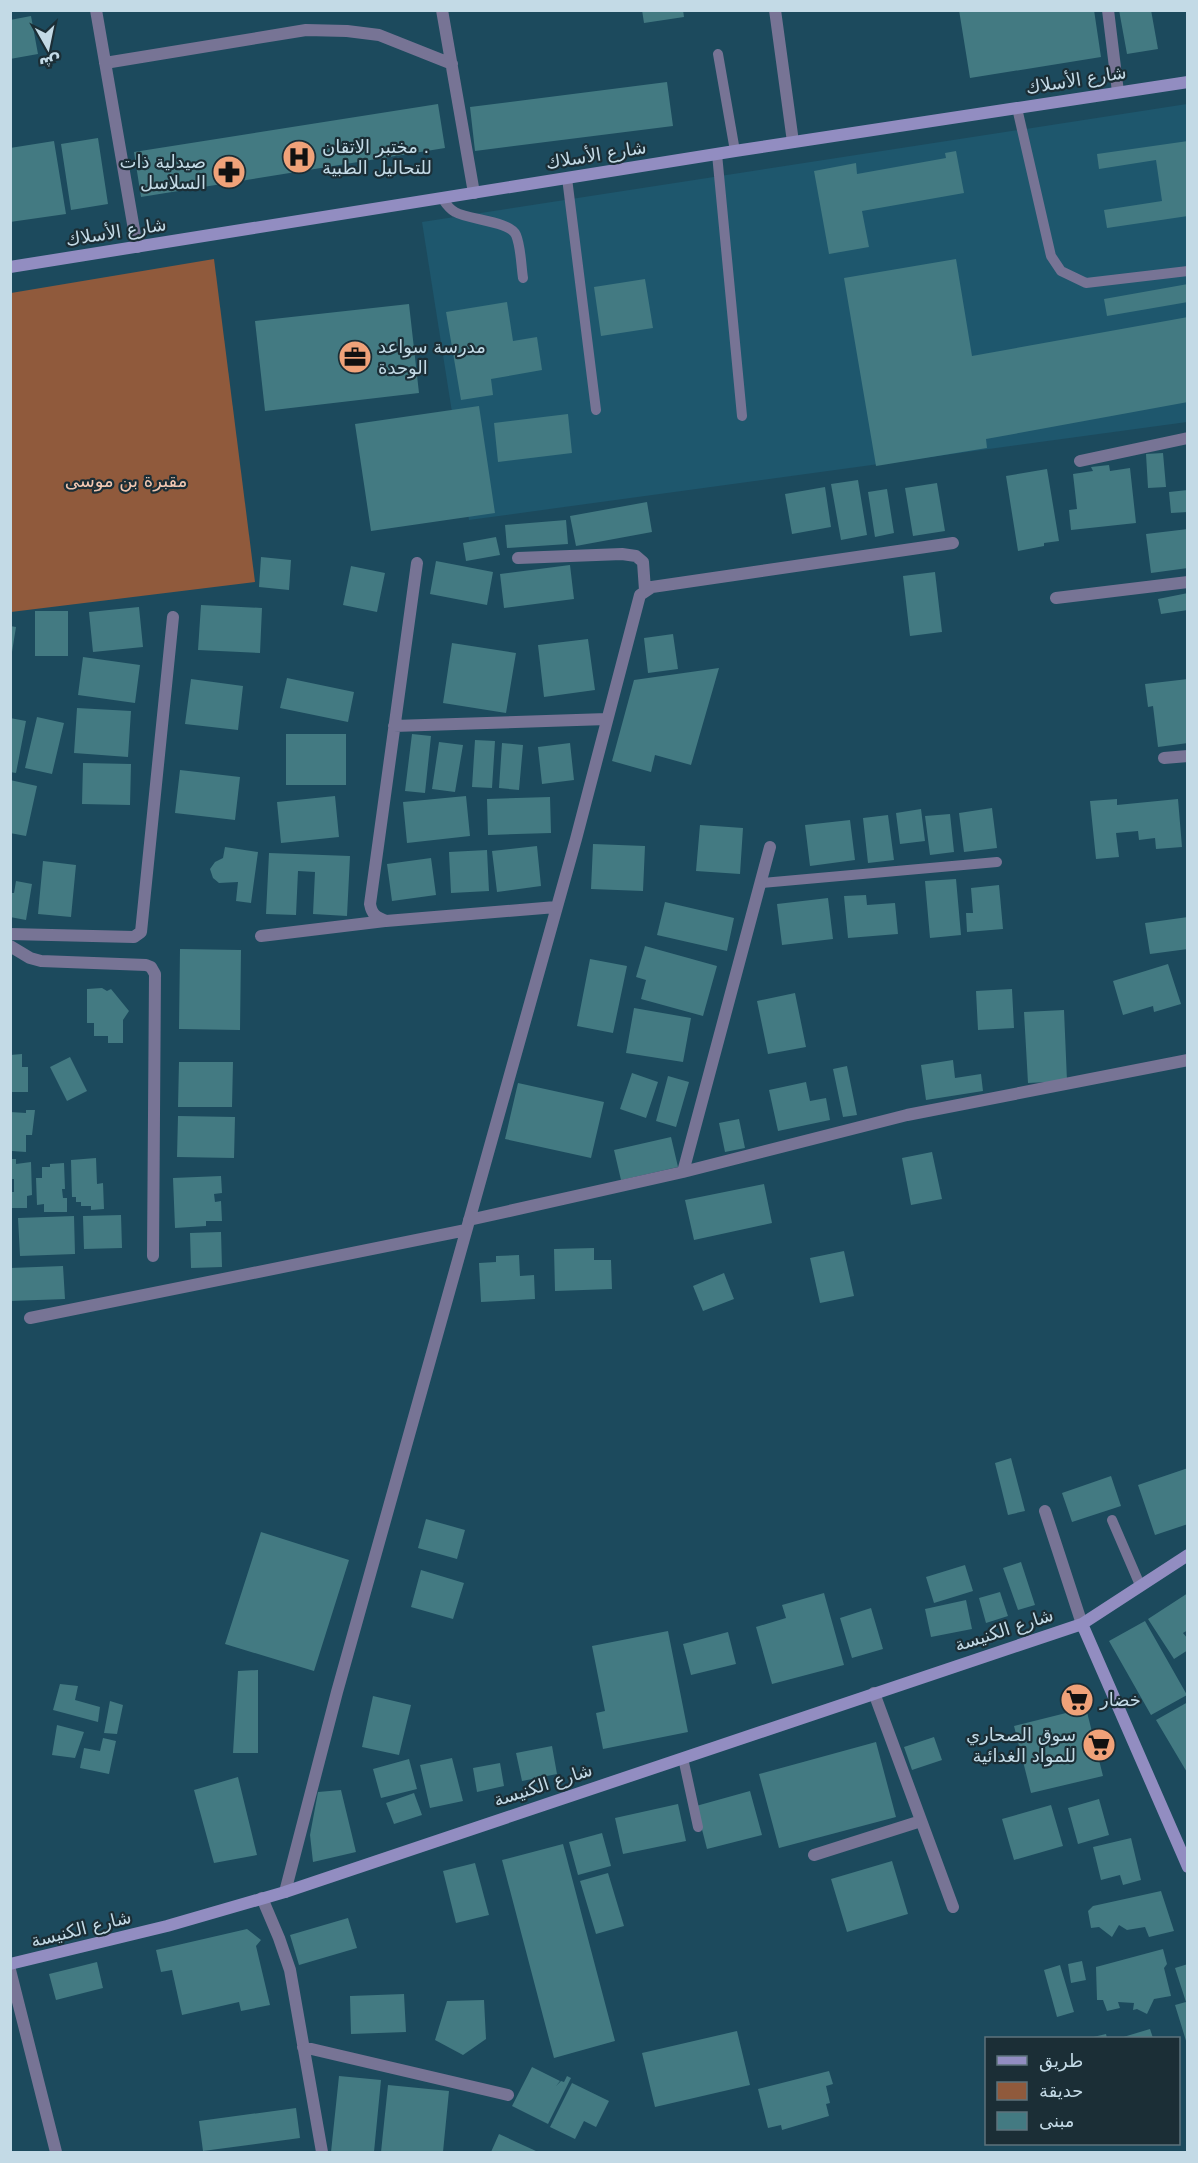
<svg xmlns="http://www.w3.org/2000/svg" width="1198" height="2163" viewBox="0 0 1198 2163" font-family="'DejaVu Sans',Cairo,sans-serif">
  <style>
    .built { fill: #1e576d }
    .green { fill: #905a3c }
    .building { fill: #437a82 }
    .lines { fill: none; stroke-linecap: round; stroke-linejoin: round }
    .lane { stroke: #777495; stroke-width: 10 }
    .street { stroke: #777495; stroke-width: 12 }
    .secondary { stroke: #928dc1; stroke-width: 12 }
    .labels { text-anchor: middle; stroke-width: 4.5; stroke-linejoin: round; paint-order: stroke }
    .street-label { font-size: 18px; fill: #c3dae6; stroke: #1b2e36 }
    .poi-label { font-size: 18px; fill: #c3dae6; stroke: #1b2e36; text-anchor: start }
    .park-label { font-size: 18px; fill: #f2c8b2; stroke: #1b2e36 }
  </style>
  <rect width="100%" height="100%" fill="#1c4a5d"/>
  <path class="built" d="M 1187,104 L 1187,422 L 469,520 L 422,222 Z"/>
  <path class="green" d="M 214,259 L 255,582 L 11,612 L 11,293 Z"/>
  <path class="building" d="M 642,10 L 683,10 L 684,17 L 644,23 Z
    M 959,10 L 1094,10 L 1101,57 L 970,78 Z
    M 1119,10 L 1151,10 L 1158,49 L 1127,54 Z
    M 31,16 L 38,54 L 10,59 L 10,20 Z
    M 667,82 L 673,126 L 475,151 L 470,107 Z
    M 438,104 L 445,148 L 141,197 L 134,152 Z
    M 98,138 L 108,204 L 71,210 L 61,144 Z
    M 54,141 L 66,214 L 10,222 L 10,148 Z
    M 1188,141 L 1188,216 L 1107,228 L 1104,210 L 1162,201 L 1156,160 L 1099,169 L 1097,154 Z
    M 956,151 L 964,193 L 862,211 L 869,247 L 829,254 L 814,171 L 856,163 L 857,174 L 946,158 L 945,153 Z
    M 956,259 L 972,356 L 1188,317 L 1188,402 L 986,439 L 987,448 L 876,466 L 844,278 Z
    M 645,279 L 653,328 L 601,336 L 594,287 Z
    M 1188,284 L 1188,302 L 1107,316 L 1104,299 Z
    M 507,302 L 513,341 L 537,337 L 542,370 L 491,379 L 493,395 L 461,400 L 446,312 Z
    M 409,304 L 419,393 L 265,411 L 255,321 Z
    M 479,406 L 495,513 L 371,531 L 355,424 Z
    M 568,414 L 572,453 L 498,462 L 494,423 Z
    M 1163,453 L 1166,487 L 1148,488 L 1146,454 Z
    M 1109,465 L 1110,471 L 1130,468 L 1136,523 L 1071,530 L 1069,510 L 1077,509 L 1073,474 L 1093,471 L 1091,467 Z
    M 1047,469 L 1059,541 L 1044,543 L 1044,546 L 1018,551 L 1006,476 Z
    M 858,480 L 867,535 L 841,540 L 831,484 Z
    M 937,483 L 945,531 L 913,536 L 905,488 Z
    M 825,487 L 831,527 L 792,534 L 785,494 Z
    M 887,489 L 894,533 L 875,537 L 868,492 Z
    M 1188,490 L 1188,512 L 1171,513 L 1169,492 Z
    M 647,502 L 652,532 L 576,546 L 570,516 Z
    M 566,520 L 568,544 L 507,548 L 505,525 Z
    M 1188,529 L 1188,568 L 1151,573 L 1146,534 Z
    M 496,537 L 500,555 L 466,561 L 463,543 Z
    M 261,557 L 291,560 L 289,590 L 259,587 Z
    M 436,561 L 493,572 L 487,605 L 430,594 Z
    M 570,565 L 574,599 L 504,608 L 500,574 Z
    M 351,566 L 385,573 L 377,612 L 343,605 Z
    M 935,572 L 942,632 L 910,636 L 903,576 Z
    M 1188,593 L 1188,610 L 1161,614 L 1158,599 Z
    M 201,605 L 262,608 L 260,653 L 198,650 Z
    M 139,607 L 143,647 L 93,652 L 89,612 Z
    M 35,611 L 68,611 L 68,656 L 35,656 Z
    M 10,626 L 16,627 L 12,652 L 10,652 Z
    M 673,634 L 678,669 L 648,673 L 644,638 Z
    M 588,639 L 595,690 L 544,697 L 538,645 Z
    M 452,643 L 516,653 L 506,713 L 443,703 Z
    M 83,657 L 140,665 L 135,703 L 78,695 Z
    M 719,668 L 691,765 L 655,755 L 651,772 L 612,761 L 634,680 Z
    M 287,678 L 354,692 L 348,722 L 280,708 Z
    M 191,679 L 243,686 L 238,730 L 185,724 Z
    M 1188,679 L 1188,743 L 1158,747 L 1153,706 L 1148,707 L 1145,684 Z
    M 77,708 L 131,711 L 128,757 L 74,753 Z
    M 37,717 L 64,723 L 52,774 L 25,768 Z
    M 10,718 L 26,721 L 16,773 L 10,772 Z
    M 286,734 L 346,734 L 346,785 L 286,785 Z
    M 412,734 L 431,736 L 425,793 L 405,791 Z
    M 475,740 L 495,741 L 492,788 L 472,787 Z
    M 439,742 L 463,745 L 455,792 L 432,789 Z
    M 502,743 L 523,745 L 519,790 L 499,788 Z
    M 570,743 L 574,780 L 542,784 L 538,747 Z
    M 83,763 L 131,764 L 130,805 L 82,804 Z
    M 180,770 L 240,777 L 235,820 L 175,813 Z
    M 10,780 L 37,786 L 26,836 L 10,833 Z
    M 335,796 L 339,837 L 281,843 L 277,802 Z
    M 466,796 L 470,836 L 407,843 L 403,802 Z
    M 550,797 L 551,833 L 488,835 L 487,799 Z
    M 1117,799 L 1117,805 L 1178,799 L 1182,847 L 1156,849 L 1155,838 L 1139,840 L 1138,831 L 1116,833 L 1119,857 L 1096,859 L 1090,801 Z
    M 992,808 L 997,848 L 964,852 L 959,813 Z
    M 921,809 L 925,841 L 900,844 L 896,813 Z
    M 950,814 L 954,852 L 930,855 L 925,816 Z
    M 888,815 L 894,860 L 868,863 L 863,818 Z
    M 850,820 L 855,860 L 810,866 L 805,825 Z
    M 700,825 L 743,828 L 740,874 L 696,871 Z
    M 593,844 L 645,846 L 643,891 L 591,889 Z
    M 537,846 L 541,886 L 497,892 L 492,851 Z
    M 225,847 L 258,852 L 251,903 L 236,901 L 238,882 L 219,883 L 213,878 L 210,869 L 215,862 L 223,858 Z
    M 487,850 L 489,891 L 451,893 L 449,852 Z
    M 269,853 L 350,856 L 347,916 L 313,914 L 315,872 L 298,871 L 296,915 L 266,914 Z
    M 431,858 L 436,895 L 392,901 L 387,864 Z
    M 43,861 L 76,865 L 71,917 L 38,914 Z
    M 956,879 L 961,935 L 930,938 L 925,881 Z
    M 16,881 L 32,884 L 26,920 L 10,917 L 10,893 L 14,893 Z
    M 999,885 L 1003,929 L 967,932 L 966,913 L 973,913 L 971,888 Z
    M 866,895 L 867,905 L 895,903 L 898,934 L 848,938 L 844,896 Z
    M 828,898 L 833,939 L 782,945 L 777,904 Z
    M 665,902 L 734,918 L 727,951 L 657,935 Z
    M 1188,917 L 1188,949 L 1150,954 L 1145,923 Z
    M 645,946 L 717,966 L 703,1016 L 641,999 L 646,980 L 636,977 Z
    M 180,949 L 241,950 L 240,1030 L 179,1029 Z
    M 590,959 L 627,966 L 613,1033 L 577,1026 Z
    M 1168,964 L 1181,1004 L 1154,1012 L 1153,1006 L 1123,1015 L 1113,981 Z
    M 102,988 L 107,991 L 111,989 L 129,1011 L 123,1020 L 123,1043 L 108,1043 L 108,1036 L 94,1036 L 94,1023 L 87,1023 L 87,989 Z
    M 1012,989 L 1014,1028 L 978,1030 L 976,991 Z
    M 795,993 L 806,1047 L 768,1054 L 757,1001 Z
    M 634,1008 L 691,1018 L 683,1062 L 626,1053 Z
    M 1064,1010 L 1067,1081 L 1028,1083 L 1024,1012 Z
    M 22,1054 L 22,1067 L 28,1067 L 28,1092 L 10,1092 L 10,1055 Z
    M 70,1057 L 87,1091 L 67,1101 L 50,1067 Z
    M 953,1060 L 955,1078 L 981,1074 L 983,1091 L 926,1100 L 921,1065 Z
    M 179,1062 L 233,1062 L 232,1107 L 178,1107 Z
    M 847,1066 L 857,1115 L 843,1117 L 833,1069 Z
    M 632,1073 L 658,1082 L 646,1118 L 620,1109 Z
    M 668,1076 L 689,1082 L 676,1127 L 656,1121 Z
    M 806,1082 L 810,1101 L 826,1098 L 830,1120 L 778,1131 L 769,1090 Z
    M 518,1083 L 604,1102 L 591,1158 L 505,1139 Z
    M 26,1110 L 35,1110 L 32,1135 L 26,1135 L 26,1152 L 12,1151 L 10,1112 L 26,1113 Z
    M 178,1116 L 235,1117 L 234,1158 L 177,1157 Z
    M 739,1119 L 745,1148 L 725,1152 L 719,1123 Z
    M 671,1137 L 678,1167 L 621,1180 L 614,1150 Z
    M 932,1152 L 942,1199 L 911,1205 L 902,1158 Z
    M 96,1158 L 97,1184 L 103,1183 L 104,1209 L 91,1210 L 91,1206 L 81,1206 L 81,1202 L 76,1202 L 76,1197 L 72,1197 L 71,1160 Z
    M 10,1159 L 16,1159 L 16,1164 L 31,1162 L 32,1195 L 27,1196 L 27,1208 L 10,1208 L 10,1192 L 14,1192 L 14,1179 L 10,1179 Z
    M 64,1163 L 65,1189 L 62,1189 L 63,1198 L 67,1198 L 67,1212 L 44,1212 L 44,1204 L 37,1205 L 36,1178 L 42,1178 L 42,1167 L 50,1167 L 50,1164 Z
    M 221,1176 L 222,1193 L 214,1194 L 215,1202 L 221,1201 L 222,1221 L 206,1221 L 206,1226 L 175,1228 L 173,1178 Z
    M 764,1184 L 772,1223 L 694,1240 L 685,1200 Z
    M 121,1215 L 122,1248 L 84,1249 L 83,1216 Z
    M 74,1216 L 75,1254 L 20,1256 L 18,1218 Z
    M 221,1232 L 222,1267 L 191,1268 L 190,1233 Z
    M 594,1248 L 594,1260 L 611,1260 L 612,1289 L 555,1291 L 554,1249 Z
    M 844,1251 L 854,1296 L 820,1303 L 810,1258 Z
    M 519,1255 L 520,1276 L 534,1275 L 535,1299 L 481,1302 L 479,1263 L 496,1262 L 496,1256 Z
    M 63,1266 L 65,1299 L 10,1301 L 10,1268 Z
    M 724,1273 L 734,1299 L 703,1311 L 693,1286 Z
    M 1011,1458 L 1025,1511 L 1008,1515 L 995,1463 Z
    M 1188,1468 L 1188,1524 L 1155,1535 L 1138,1485 Z
    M 1111,1476 L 1121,1506 L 1072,1522 L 1062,1493 Z
    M 426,1519 L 465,1530 L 457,1559 L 418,1548 Z
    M 261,1532 L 349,1560 L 314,1671 L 225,1644 Z
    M 1021,1562 L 1035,1605 L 1018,1610 L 1003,1568 Z
    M 965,1565 L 973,1591 L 934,1603 L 926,1577 Z
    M 421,1570 L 464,1583 L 453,1619 L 411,1607 Z
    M 1000,1592 L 1008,1616 L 986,1623 L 979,1598 Z
    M 824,1593 L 844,1665 L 772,1684 L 756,1627 L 786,1618 L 782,1605 Z
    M 1188,1593 L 1188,1630 L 1183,1633 L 1188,1639 L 1188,1650 L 1174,1659 L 1148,1619 Z
    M 966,1600 L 972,1629 L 931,1637 L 925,1609 Z
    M 871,1608 L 883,1649 L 852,1658 L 840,1618 Z
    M 1145,1621 L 1187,1695 L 1151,1715 L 1109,1641 Z
    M 668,1631 L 688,1732 L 603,1749 L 596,1713 L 605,1711 L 592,1646 Z
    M 728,1632 L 736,1664 L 691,1675 L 683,1644 Z
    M 258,1670 L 258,1753 L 233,1753 L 238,1671 Z
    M 60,1684 L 78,1686 L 75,1700 L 100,1707 L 98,1722 L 53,1710 Z
    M 373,1696 L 411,1705 L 399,1755 L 362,1747 Z
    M 110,1701 L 123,1705 L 117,1734 L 104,1733 Z
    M 1188,1702 L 1188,1774 L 1156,1720 Z
    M 1086,1708 L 1103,1776 L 1031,1793 L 1014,1726 Z
    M 57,1725 L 84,1732 L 75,1758 L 52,1755 Z
    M 934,1737 L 942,1760 L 912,1770 L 904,1747 Z
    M 103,1738 L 116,1741 L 109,1774 L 80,1768 L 84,1748 L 100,1751 Z
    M 876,1742 L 896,1817 L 779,1848 L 759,1774 Z
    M 552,1746 L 557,1774 L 522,1781 L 516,1753 Z
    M 452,1758 L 463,1801 L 430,1808 L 420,1765 Z
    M 409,1759 L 417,1789 L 381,1798 L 373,1769 Z
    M 500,1763 L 504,1786 L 477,1792 L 473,1768 Z
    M 238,1777 L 257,1855 L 214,1863 L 194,1790 Z
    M 341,1790 L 356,1852 L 313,1862 L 310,1835 L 318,1792 Z
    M 750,1791 L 762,1835 L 707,1849 L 696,1806 Z
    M 414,1793 L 422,1815 L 394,1824 L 386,1803 Z
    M 1099,1799 L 1109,1835 L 1078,1844 L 1068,1808 Z
    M 678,1804 L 686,1841 L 623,1854 L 615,1818 Z
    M 1051,1805 L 1063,1846 L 1014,1860 L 1002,1819 Z
    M 602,1833 L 611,1866 L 578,1875 L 569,1842 Z
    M 1131,1838 L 1141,1880 L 1123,1885 L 1120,1875 L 1101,1880 L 1093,1847 Z
    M 563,1844 L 615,2041 L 554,2058 L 502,1860 Z
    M 892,1861 L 908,1914 L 847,1932 L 831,1879 Z
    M 475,1863 L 489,1915 L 456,1923 L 443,1871 Z
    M 608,1873 L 624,1926 L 596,1934 L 580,1881 Z
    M 1161,1891 L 1174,1931 L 1149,1937 L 1145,1927 L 1127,1930 L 1119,1925 L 1112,1937 L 1099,1927 L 1091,1928 L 1088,1911 L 1093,1906 Z
    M 348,1918 L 357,1948 L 299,1965 L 290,1935 Z
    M 247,1929 L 261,1940 L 256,1946 L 270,2005 L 241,2011 L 239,2002 L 182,2015 L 172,1970 L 161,1972 L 156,1950 Z
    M 1163,1949 L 1167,1964 L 1164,1968 L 1171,1996 L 1154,1999 L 1147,2014 L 1137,2009 L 1133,2010 L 1134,2003 L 1118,2002 L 1120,2008 L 1107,2011 L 1103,2000 L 1097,2000 L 1096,1967 Z
    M 1082,1961 L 1086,1980 L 1071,1983 L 1068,1964 Z
    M 97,1962 L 103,1988 L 56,2000 L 49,1974 Z
    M 1188,1964 L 1188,2044 L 1187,2044 L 1175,2005 L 1186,2002 L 1175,1968 Z
    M 1060,1965 L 1074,2012 L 1057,2017 L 1044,1970 Z
    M 404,1994 L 406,2032 L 351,2034 L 350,1996 Z
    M 484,2000 L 486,2039 L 463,2055 L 435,2040 L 447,2001 Z
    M 1150,2029 L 1153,2038 L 1120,2038 Z
    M 737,2031 L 750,2085 L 655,2107 L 642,2053 Z
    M 1106,2034 L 1107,2038 L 1089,2038 Z
    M 532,2067 L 560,2081 L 556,2086 L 561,2081 L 564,2082 L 567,2076 L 571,2078 L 548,2124 L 512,2106 Z
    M 829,2071 L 833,2084 L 826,2086 L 830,2103 L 826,2104 L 829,2116 L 782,2130 L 781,2125 L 768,2128 L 758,2089 Z
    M 339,2076 L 381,2080 L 374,2152 L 331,2152 Z
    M 572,2083 L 609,2101 L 596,2127 L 584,2121 L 575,2139 L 550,2127 Z
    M 388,2085 L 449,2091 L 443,2152 L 381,2152 Z
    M 296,2108 L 300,2138 L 203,2151 L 199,2121 Z
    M 499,2134 L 536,2151 L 535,2152 L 491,2152 Z"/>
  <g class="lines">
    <path class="lane" d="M 718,54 L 735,151
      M 1017,108 L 1051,256 L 1061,271 L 1086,283 L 1188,271
      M 717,154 L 742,416
      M 567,178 L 596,410
      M 442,198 C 446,204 449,209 455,212 C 469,220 510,221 516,235 C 521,247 521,265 523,278
      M 761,883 L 997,862
      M 1112,1520 L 1140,1585
      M 683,1758 L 698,1827"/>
    <path class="street" d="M 96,10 L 137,247
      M 442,10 L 474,193
      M 775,10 L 793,142
      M 1108,10 L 1118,92
      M 105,63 L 306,30 L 347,31 L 379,35 L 452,64
      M 1080,461 L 1188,438
      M 518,558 L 622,554 L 636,556 L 643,562 L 645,590
      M 417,563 L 370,904 C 372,915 376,917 386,921 L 556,907
      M 1056,598 L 1188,582
      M 394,726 L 607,719
      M 1164,758 L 1188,756
      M 10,934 L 134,937 L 141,932 L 173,617
      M 261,936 L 385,921
      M 10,946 L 30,958 L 41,961 L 146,965 L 151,967 L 155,974 L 153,1256
      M 683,1172 L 770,847
      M 469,1220 L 683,1172 L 907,1115 L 1188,1060
      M 30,1318 L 466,1230
      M 1045,1511 L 1082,1624
      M 874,1693 L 953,1907
      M 814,1855 L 921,1821
      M 285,1892 L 337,1692 L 576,839 L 640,595 L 652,587 L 953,543
      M 262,1898 L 279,1938 L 290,1970 L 322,2152
      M 10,1970 L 56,2152
      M 303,2047 L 508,2095"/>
    <path class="secondary" d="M 10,267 L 735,151 L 1188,82
      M 1082,1624 L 1188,1867
      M 10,1964 L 167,1926 L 285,1892 L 1082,1624 L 1188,1555"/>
  </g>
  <defs>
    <symbol id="hospital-disc" viewBox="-11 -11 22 22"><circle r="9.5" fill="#f0a279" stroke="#1b2e36"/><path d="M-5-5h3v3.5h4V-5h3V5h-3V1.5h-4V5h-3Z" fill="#111"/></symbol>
    <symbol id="pharmacy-disc" viewBox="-11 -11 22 22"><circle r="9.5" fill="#f0a279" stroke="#1b2e36"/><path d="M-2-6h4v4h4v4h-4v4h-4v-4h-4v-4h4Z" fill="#111"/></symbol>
    <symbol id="office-disc" viewBox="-11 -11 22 22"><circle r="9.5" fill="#f0a279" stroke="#1b2e36"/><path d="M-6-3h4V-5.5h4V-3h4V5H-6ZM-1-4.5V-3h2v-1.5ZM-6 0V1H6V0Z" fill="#111"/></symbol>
    <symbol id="supermarket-disc" viewBox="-11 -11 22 22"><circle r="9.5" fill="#f0a279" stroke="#1b2e36"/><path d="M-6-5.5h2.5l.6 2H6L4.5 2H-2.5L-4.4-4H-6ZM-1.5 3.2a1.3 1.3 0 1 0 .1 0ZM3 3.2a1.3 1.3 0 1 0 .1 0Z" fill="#111"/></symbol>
  </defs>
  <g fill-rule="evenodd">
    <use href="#hospital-disc" x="280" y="138" width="38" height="38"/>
    <use href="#pharmacy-disc" x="210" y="153" width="38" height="38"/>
    <use href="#office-disc" x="336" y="338" width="38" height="38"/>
    <use href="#supermarket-disc" x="1058" y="1681" width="38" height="38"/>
    <use href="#supermarket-disc" x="1080" y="1726" width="38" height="38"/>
  </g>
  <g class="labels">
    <g class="street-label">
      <text transform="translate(1076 80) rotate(-9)" y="6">شارع الأسلاك</text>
      <text transform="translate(596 155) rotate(-9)" y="6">شارع الأسلاك</text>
      <text transform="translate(116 232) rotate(-9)" y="6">شارع الأسلاك</text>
      <text transform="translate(1004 1630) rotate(-18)" y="6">شارع الكنيسة</text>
      <text transform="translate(543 1785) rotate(-18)" y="6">شارع الكنيسة</text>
      <text transform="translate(81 1929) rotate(-14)" y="6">شارع الكنيسة</text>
    </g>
    <g class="poi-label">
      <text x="322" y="153">مختبر اﻻتقان .<tspan x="322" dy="21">للتحاليل الطبية</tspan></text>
      <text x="206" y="168" text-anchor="end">صيدلية ذات<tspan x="206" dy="21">السلاسل</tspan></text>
      <text x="378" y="353">مدرسة سواعد<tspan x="378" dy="21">الوحدة</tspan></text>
      <text x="1100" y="1706">خضار</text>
      <text x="1076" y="1741" text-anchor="end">سوق الصحاري<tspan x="1076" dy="21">للمواد الغدائية</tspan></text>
    </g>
    <g class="park-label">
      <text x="126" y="487">مقبرة بن موسى</text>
    </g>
  </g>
  <rect width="1198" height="2163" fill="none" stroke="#c3dae6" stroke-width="24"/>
  <rect x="985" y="2037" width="195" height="108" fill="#1b2e36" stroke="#5e737c" stroke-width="1.5"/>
  <rect x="997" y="2056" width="30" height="9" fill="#928dc1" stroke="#5e737c" stroke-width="1.5"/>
  <text x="1039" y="2067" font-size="18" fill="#c3dae6">طريق</text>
  <rect x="997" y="2082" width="30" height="18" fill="#905a3c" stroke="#5e737c" stroke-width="1.5"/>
  <text x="1039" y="2097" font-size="18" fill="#c3dae6">حديقة</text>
  <rect x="997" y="2112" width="30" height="18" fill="#437a82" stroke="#5e737c" stroke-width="1.5"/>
  <text x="1039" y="2127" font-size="18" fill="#c3dae6">مبنى</text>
  <g transform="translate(48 48) rotate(171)" stroke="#1b2e36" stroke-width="4.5" paint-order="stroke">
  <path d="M0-4.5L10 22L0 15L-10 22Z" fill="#c3dae6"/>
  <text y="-9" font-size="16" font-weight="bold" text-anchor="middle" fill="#c3dae6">ش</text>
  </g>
</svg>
